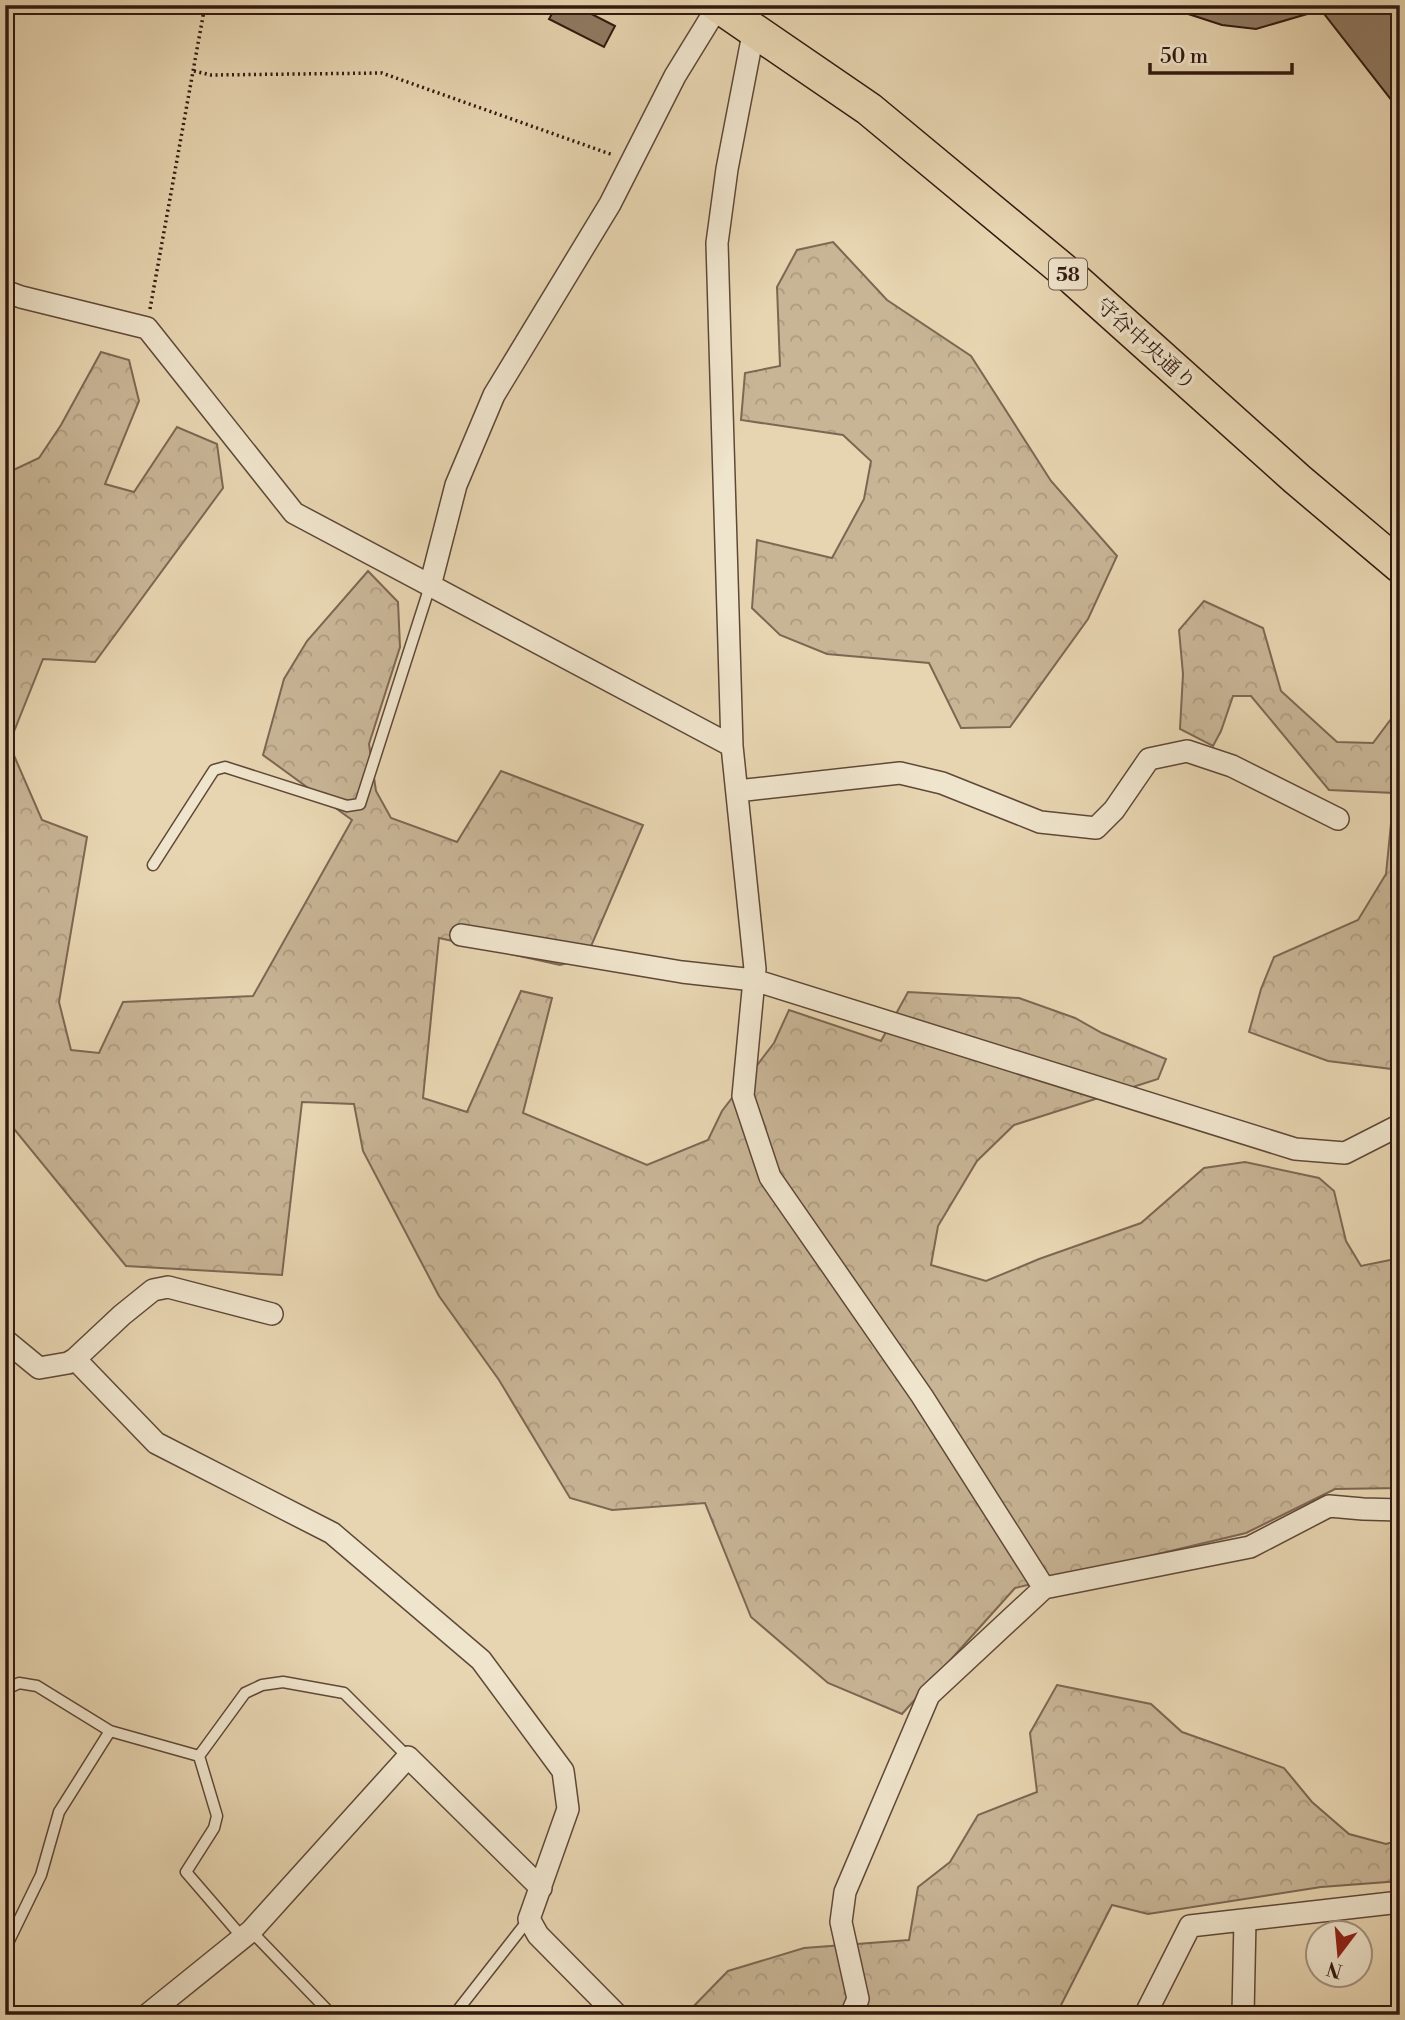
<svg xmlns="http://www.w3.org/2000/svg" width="1405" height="2020" viewBox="0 0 1405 2020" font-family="'Libre Bodoni','Noto Serif JP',serif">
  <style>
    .forest { fill: url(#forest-crowns); stroke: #7d6753; stroke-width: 2 }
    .building { fill: #907b64; stroke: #321910; stroke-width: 2 }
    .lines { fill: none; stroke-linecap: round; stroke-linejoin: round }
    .lane-casing { stroke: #5f4838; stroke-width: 13 }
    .street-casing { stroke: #5f4838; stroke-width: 24 }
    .primary-casing { stroke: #321910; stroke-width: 36 }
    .path { stroke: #321910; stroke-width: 3.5; stroke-dasharray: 2 3.5; stroke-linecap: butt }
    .lane { stroke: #efe4cc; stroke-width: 10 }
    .street { stroke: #efe4cc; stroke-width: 21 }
    .primary { stroke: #e7d5b1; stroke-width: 33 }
    .labels { text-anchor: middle; stroke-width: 7; stroke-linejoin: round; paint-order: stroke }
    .shield { fill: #efe4cc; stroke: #6b5648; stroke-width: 2 }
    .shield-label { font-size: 19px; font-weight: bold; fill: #321910 }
    .street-label { font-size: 21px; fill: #321910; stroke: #efe4cc }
  </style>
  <defs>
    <pattern id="forest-crowns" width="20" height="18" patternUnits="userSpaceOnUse" patternTransform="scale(1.75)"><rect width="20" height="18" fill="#c8b596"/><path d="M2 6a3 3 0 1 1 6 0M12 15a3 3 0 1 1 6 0" fill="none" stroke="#ac9b80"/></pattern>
  </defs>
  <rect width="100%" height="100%" fill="#e7d5b1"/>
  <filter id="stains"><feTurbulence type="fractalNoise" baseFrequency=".00286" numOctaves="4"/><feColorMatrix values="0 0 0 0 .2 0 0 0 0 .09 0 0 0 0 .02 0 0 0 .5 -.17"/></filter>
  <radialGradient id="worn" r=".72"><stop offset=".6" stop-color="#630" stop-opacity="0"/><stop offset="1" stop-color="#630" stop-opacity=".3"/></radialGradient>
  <path class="forest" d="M 833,242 L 887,300 L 971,356 L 1051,481 L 1117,556 L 1088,619 L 1010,727 L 961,728 L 929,663 L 827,654 L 780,635 L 752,608 L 757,540 L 832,558 L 864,499 L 871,461 L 843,435 L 741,420 L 745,373 L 780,366 L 777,287 L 797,250 Z
    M 101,352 L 129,360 L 139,401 L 105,484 L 134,492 L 177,427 L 217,444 L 223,488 L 95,662 L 43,659 L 9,744 L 42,820 L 87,837 L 59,1002 L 71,1050 L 99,1053 L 123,1002 L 253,996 L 352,820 L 263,755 L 284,679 L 307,641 L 368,571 L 398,602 L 400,647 L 369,744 L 376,791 L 391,818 L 457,842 L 501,771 L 643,825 L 586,958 L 560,965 L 439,938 L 423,1098 L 467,1112 L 521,991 L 552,998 L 523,1113 L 647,1165 L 708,1140 L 722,1111 L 774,1043 L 789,1010 L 881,1041 L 908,992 L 1019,998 L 1075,1018 L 1102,1033 L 1166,1059 L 1158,1079 L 1014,1125 L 977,1161 L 938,1226 L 931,1265 L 986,1281 L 1039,1259 L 1141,1223 L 1204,1168 L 1245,1162 L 1319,1178 L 1334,1191 L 1346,1241 L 1361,1266 L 1400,1258 L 1400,1488 L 1335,1489 L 1246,1533 L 1015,1588 L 902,1714 L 828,1683 L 751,1617 L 705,1503 L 612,1510 L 570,1498 L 499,1380 L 439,1296 L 363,1151 L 354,1104 L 302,1102 L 282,1275 L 126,1266 L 5,1118 L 5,474 L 39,458 L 61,425 Z
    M 1204,601 L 1263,628 L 1281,691 L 1337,742 L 1373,743 L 1400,707 L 1400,1070 L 1328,1061 L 1249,1032 L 1261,989 L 1274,957 L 1358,920 L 1386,874 L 1394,793 L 1329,790 L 1251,696 L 1233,696 L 1221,731 L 1213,746 L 1180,729 L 1183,674 L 1179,630 Z
    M 1057,1685 L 1151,1704 L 1182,1732 L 1284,1768 L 1312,1802 L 1349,1834 L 1386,1844 L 1400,1840 L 1400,1881 L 1321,1887 L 1148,1914 L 1112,1905 L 1056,2015 L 685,2015 L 728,1971 L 804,1948 L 909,1940 L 918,1887 L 950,1862 L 978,1815 L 1037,1792 L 1030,1733 Z"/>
  <path class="building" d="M 557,5 L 574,5 L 615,26 L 604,47 L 549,19 Z
    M 1171,5 L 1400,5 L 1400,111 L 1321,10 L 1256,29 L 1222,25 L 1170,8 Z"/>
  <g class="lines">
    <defs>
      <path id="lane" d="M 153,865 L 214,770 L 225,767 L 347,806 L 360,804 L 430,586
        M 5,1690 L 19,1683 L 37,1686 L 110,1731 L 199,1756 L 245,1693 L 262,1685 L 283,1682 L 344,1693 L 408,1757
        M 199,1756 L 217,1816 L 214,1828 L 186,1872 L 242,1937
        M 251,1931 L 332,2015
        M 5,1949 L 41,1875 L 59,1812 L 110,1731
        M 454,2015 L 529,1919"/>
      <path id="street" d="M 754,29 L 727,169 L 717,243 L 732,746 L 755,969 L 743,1096 L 770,1177 L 922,1396 L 1044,1588
        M 5,291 L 21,297 L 147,328 L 294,513 L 732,746
        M 430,586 L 456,485 L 494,395 L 610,204 L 675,76 L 718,6
        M 737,791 L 900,773 L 942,783 L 1040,822 L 1096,828 L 1114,810 L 1149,759 L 1187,751 L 1232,766 L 1338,819
        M 461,935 L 682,972 L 754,980 L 1295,1149 L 1345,1153 L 1400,1125
        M 5,1340 L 39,1368 L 68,1363 L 75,1359 L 122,1315 L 153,1290 L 168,1287 L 272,1314
        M 75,1359 L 156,1443 L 332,1533 L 481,1660 L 563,1771 L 568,1809 L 529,1919 L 538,1935 L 617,2015
        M 147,2015 L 251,1931 L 408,1757 L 541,1888
        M 851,2015 L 858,1999 L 841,1922 L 845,1892 L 929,1695 L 1044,1588 L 1250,1547 L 1329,1506 L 1363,1509 L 1400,1510
        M 1145,2015 L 1190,1926 L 1400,1902
        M 1243,2015 L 1245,1920"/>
      <path id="primary" d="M 717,5 L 869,109 L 1074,279 L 1297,479 L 1400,566"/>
    </defs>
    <use href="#lane" class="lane-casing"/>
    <use href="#street" class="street-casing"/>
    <use href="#primary" class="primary-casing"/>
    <path class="path" d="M 194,71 L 211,75 L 382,73 L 613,155
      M 150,309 L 205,5"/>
    <use href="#lane" class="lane"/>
    <use href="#street" class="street"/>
    <use href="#primary" class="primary"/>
  </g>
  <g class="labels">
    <rect class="shield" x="1049" y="258.5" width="38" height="31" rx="5"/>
    <g class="shield-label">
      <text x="1068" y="281">58</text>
    </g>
    <g class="street-label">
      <text transform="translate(1146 344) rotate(42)" y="7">守谷中央通り</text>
    </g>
  </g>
  <rect width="1405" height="2020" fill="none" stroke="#e7d5b1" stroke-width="28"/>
  <rect x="7" y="7" width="1391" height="2006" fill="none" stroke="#321910" stroke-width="3.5"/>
  <rect x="14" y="14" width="1377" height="1992" fill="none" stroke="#321910" stroke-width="2"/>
  <g transform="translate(1339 1954) rotate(196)"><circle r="33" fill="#efe4cc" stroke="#a39381" stroke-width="2"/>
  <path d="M0-5L12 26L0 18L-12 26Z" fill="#8f2418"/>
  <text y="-10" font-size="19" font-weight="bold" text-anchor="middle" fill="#321910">N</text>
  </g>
  <path d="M1150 63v10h142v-10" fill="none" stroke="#321910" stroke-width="3.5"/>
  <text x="1160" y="63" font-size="21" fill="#321910" stroke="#efe4cc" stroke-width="5" paint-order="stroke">50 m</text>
  <rect width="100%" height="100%" filter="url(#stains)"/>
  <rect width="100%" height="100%" fill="url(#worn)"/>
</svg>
